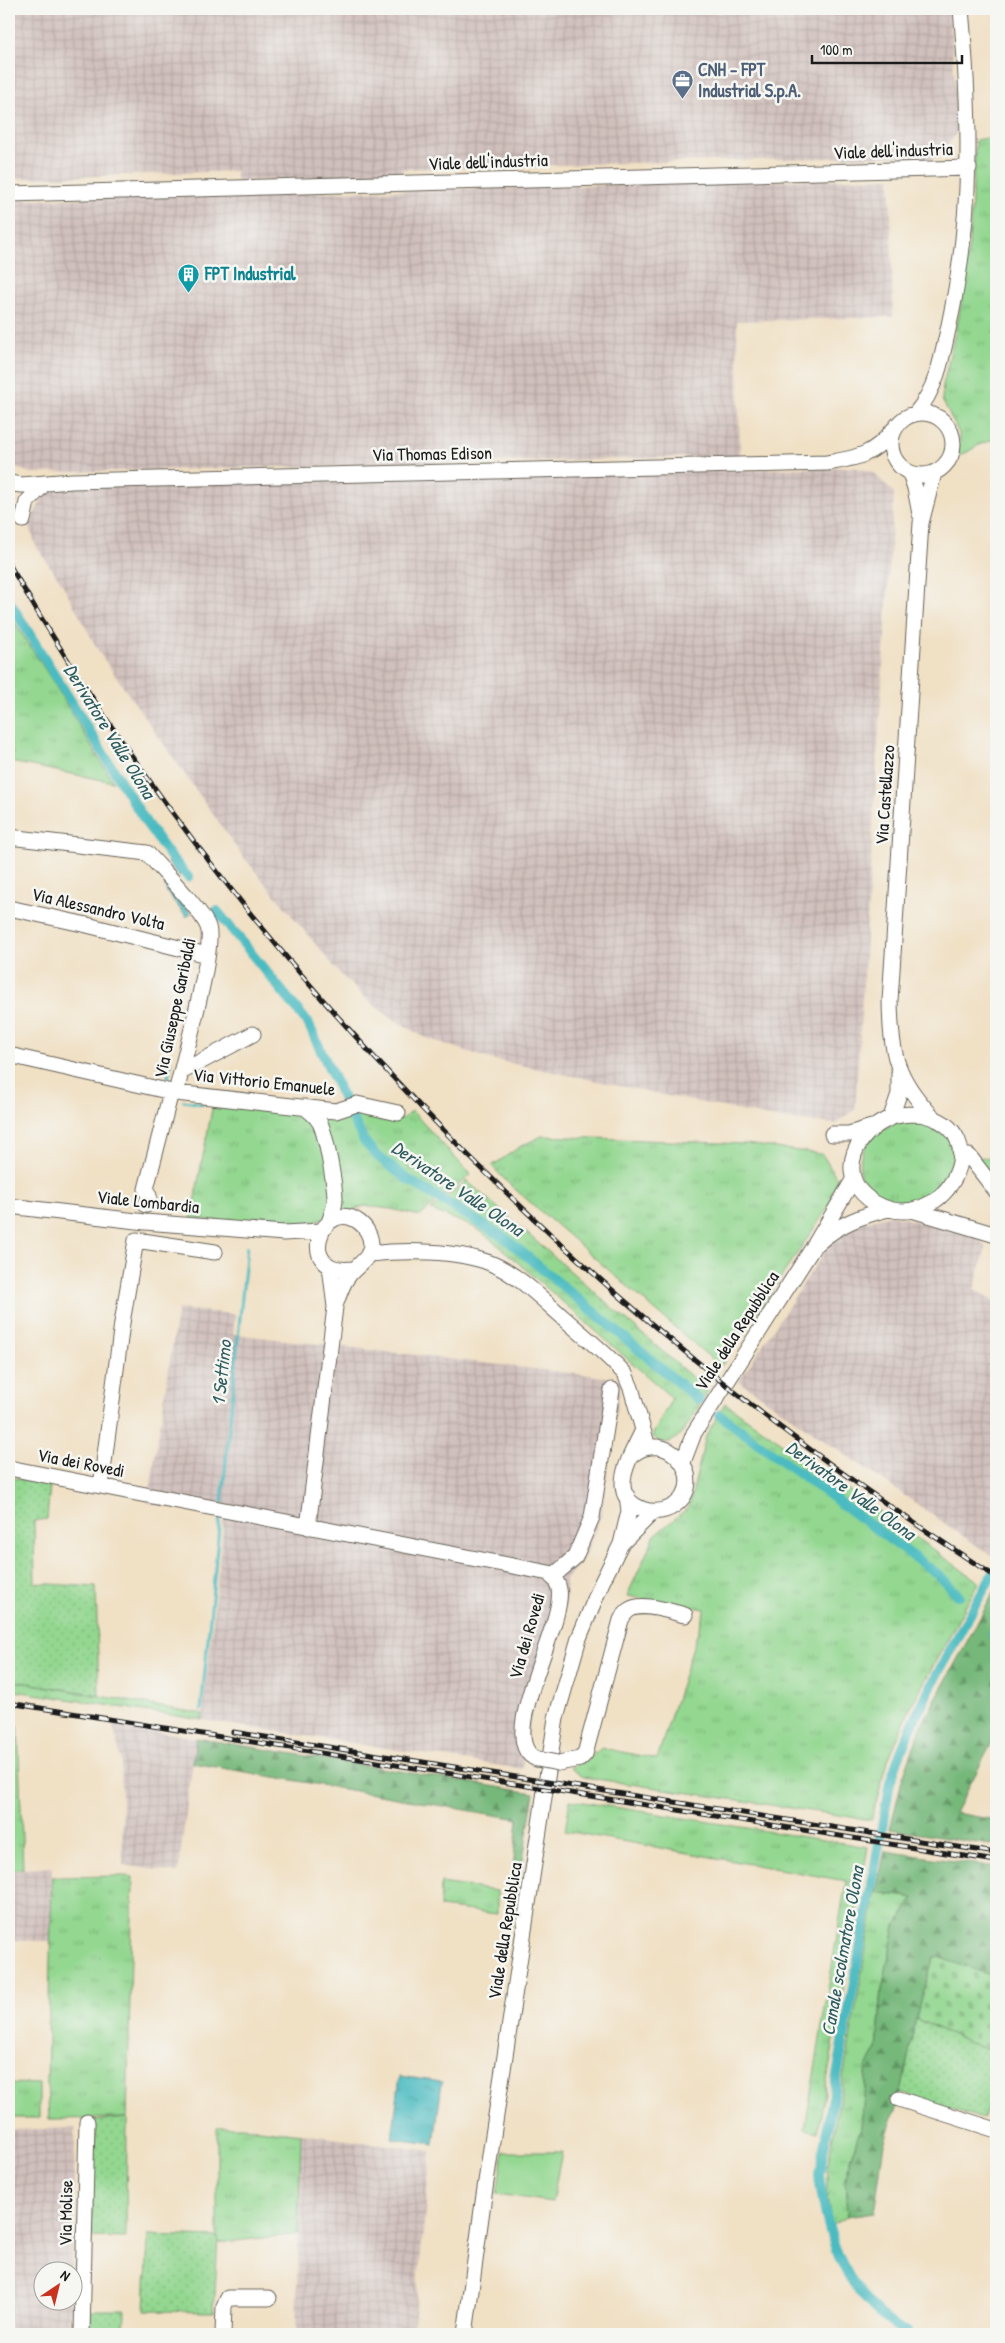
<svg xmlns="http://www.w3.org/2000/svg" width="1005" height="2343" viewBox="0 0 1005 2343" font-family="'Patrick Hand',sans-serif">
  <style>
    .industrial { fill: url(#industrial-grid) }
    .grass { fill: url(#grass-tufts); stroke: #587a56 }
    .forest { fill: url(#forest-firs); stroke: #496a4b }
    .cemetery { fill: url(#cemetery-stones); stroke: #587a56 }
    .park { fill: url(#park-dots); stroke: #587a56 }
    .garden { fill: #93d790; stroke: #587a56 }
    .water { fill: url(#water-ripples); stroke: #346c6e }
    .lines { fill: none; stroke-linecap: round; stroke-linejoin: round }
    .stream { stroke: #4cbbc1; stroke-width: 3 }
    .canal { stroke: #4cbbc1; stroke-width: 10 }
    .minor-casing { stroke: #666157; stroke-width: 17 }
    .minor { stroke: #fff; stroke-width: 15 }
    .rail-casing { stroke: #1c1c1c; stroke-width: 5 }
    .rail { stroke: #f6f6f2; stroke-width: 3; stroke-dasharray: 9; stroke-linecap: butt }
    .minor-bridge-casing { stroke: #666157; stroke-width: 17; stroke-linecap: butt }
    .minor-bridge { stroke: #fff; stroke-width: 15 }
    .labels { text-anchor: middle; stroke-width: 5; stroke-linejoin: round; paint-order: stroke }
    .service-label { font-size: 18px; font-weight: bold; fill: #4e5e75; stroke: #f6f6f2; text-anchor: start }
    .street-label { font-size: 18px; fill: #1c1c1c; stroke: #f6f6f2 }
    .culture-label { font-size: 18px; font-weight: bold; fill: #0d838f; stroke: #f6f6f2; text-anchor: start }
    .water-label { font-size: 19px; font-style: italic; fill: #2f5c5e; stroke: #f6f6f2 }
  </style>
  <defs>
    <pattern id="industrial-grid" width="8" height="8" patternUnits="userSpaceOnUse" patternTransform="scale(1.25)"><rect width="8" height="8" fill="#d0c0bc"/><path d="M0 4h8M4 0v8" fill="none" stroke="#b2a4a1"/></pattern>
    <pattern id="grass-tufts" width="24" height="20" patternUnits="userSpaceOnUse" patternTransform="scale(1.25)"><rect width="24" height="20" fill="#93d790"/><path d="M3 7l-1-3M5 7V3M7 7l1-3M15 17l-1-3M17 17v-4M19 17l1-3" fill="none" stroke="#7eb87c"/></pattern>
    <pattern id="forest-firs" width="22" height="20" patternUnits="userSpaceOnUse" patternTransform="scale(1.25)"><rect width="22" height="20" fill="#76b87a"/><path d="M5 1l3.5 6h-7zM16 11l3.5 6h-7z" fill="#609563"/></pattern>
    <pattern id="cemetery-stones" width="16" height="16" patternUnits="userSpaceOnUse" patternTransform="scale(1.25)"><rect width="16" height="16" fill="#93d790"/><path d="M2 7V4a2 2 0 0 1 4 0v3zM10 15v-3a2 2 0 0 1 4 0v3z" fill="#7eb87c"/></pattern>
    <pattern id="park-dots" width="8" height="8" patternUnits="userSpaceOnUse" patternTransform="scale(1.25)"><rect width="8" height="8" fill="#93d790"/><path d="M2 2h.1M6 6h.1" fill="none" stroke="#7eb87c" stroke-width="1.8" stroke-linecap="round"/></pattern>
    <pattern id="water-ripples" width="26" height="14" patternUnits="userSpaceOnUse" patternTransform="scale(1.25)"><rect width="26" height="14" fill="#4cbbc1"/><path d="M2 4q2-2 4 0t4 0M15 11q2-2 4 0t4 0" fill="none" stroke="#42a0a5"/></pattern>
  </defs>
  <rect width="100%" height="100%" fill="#f6f6f2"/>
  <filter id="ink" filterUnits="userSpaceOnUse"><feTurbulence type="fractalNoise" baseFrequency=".02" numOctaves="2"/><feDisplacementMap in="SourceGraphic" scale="10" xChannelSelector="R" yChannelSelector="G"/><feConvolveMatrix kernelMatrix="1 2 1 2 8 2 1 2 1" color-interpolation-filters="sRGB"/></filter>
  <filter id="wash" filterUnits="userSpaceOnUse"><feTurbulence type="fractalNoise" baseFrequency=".0096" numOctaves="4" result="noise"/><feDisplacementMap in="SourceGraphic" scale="20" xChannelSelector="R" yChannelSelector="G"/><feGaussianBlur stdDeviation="1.12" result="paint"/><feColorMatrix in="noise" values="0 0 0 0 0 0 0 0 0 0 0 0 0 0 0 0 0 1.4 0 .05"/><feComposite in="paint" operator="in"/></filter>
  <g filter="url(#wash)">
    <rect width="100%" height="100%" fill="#f0e0c4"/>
    <path class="industrial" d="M 9,9 L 949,9 L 958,121 L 957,132 L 944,150 L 932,159 L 904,160 L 903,156 L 402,169 L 402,176 L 236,181 L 236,171 L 9,179 Z
      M 890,178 L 893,317 L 737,321 L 740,456 L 32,473 L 9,466 L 9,200 Z
      M 853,467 L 873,472 L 894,493 L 855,1110 L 835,1124 L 780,1119 L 490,1059 L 424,1037 L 393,1019 L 371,1003 L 341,975 L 241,854 L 99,652 L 63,585 L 36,546 L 29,524 L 48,487 Z
      M 891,1215 L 977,1237 L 986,1248 L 974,1289 L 996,1303 L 996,1548 L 992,1556 L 739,1381 L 829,1245 L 856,1224 Z
      M 178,1309 L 235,1314 L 233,1334 L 621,1379 L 601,1515 L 583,1559 L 565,1581 L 567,1597 L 533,1703 L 522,1769 L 202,1720 L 224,1517 L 148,1503 Z
      M 113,1724 L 196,1738 L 178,1873 L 123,1865 L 121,1761 Z
      M 52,1867 L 51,1941 L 9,1940 L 9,1870 Z
      M 75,2128 L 72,2270 L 42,2270 L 42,2300 L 71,2301 L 69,2334 L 9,2334 L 9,2130 Z
      M 301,2134 L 431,2151 L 413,2334 L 296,2334 Z"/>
    <path class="grass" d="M 991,137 L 996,190 L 996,438 L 979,445 L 957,458 L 960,443 L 959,433 L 942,400 L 943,385 L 959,316 L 969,244 L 976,140 Z
      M 9,614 L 52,680 L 113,782 L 11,762 L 13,752 L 9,751 Z
      M 213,1104 L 342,1118 L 357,1111 L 402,1119 L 412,1111 L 471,1175 L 420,1216 L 391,1209 L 365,1206 L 317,1221 L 261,1226 L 191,1218 Z
      M 922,1119 L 951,1132 L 959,1170 C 950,1178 941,1190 931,1196 C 924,1201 913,1201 905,1201 C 851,1203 844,1149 889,1126 C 899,1120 910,1120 922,1119 Z
      M 542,1136 L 746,1144 L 822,1154 L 837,1178 L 831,1203 L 722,1365 L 714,1361 L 509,1184 L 492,1166 L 521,1146 Z
      M 977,1157 L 996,1158 L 996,1184 Z
      M 467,1181 L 708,1391 C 699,1405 685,1436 670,1442 C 663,1444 657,1440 652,1436 L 672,1398 L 492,1240 L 476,1228 L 431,1210 Z
      M 725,1403 L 979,1582 L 910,1708 L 889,1758 L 871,1820 L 583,1777 L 570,1768 L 586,1760 L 602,1748 L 657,1759 L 705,1609 L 627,1596 L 655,1535 L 689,1507 L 706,1436 Z
      M 9,1680 L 203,1714 L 202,1720 L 9,1690 Z
      M 9,1724 L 18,1726 L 23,1869 L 9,1870 Z
      M 570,1800 L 868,1847 L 818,2132 L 805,2129 L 846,1881 L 565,1831 Z
      M 124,1876 L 133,1877 L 127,2118 L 49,2119 L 47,2083 L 52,1877 Z
      M 441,1883 L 497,1891 L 497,1914 L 440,1907 Z
      M 876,1892 L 914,1898 L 895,1926 L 882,1989 L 877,2049 L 867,2066 L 861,2127 L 845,2176 L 847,2217 L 832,2225 L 827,2195 L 827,2169 Z
      M 9,2083 L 39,2084 L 39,2118 L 9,2118 Z
      M 217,2127 L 242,2127 L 301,2134 L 298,2234 L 217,2243 Z"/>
    <path class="forest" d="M 996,136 L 996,190 L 991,137 Z
      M 994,1592 L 996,1593 L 996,1735 L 955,1813 L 996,1820 L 996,1846 L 890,1829 L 902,1780 L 922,1724 Z
      M 196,1738 L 534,1793 L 512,1926 L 505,1919 L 509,1908 L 518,1819 L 193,1763 Z
      M 885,1851 L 996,1867 L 996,1977 L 934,1957 L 916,2019 L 901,2093 L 884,2144 L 874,2213 L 847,2217 L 845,2176 L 861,2127 L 867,2066 L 877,2049 L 882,1989 L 895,1926 L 914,1898 L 876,1892 Z"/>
    <path class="cemetery" d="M 934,1956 L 996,1977 L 996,2054 L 916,2019 Z"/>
    <path class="park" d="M 9,1477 L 50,1485 L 47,1519 L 34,1521 L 35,1583 L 96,1587 L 99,1695 L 9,1680 Z
      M 916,2019 L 996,2054 L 996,2087 L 983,2119 L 901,2093 Z
      M 127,2118 L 126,2238 L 91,2237 L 95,2131 L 93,2121 Z
      M 148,2235 L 218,2237 L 214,2312 L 145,2311 Z
      M 91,2310 L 125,2310 L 124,2334 L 90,2334 Z"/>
    <path class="garden" d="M 503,2152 L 562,2152 L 552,2202 L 497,2194 Z"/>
    <path class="water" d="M 172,855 L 190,875 L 186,878 L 181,874 L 179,876 L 168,863 L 167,858 Z
      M 167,883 L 191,913 L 187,917 L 167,893 L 165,886 Z
      M 400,2076 L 442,2082 L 434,2144 L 392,2139 Z"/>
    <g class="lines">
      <path class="stream" d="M 169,1083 L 168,1077 L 171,1063
        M 184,1101 L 203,1104
        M 222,1502 L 247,1246
        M 201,1710 L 220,1517"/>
      <path class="canal" d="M 9,601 L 147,824 L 170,856 L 188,877
        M 217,911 L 308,1023 L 355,1123 L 364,1141 L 376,1155 L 407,1179 L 505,1238 L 699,1400
        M 720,1415 L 940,1576 L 959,1596
        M 993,1635 L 996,1638
        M 908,2334 C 846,2297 827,2242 819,2175 L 890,1783 C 913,1710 959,1635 996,1568"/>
    </g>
  </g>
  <g filter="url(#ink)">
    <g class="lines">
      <defs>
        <path id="minor" d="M 9,194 L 969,168
          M891 444a31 31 0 1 1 62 0a31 31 0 1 1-62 0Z
          M 916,413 C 937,388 942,357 949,325 C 973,215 971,121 961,9
          M 910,473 L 915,488 L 920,514
          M 9,483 L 21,485 L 72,481 L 827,463 C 857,458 874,455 893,430
          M 23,520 L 27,502 L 45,483
          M 9,837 L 147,853 C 161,869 202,910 208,927 C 216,948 182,1065 176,1093
          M 9,908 L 87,925 L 207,955
          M 9,1055 L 176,1093 L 336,1111 L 357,1104 L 398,1113
          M 181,1072 L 253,1034
          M 304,1107 C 310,1111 316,1116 320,1123 C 326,1135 335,1185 335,1199 C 335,1207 332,1214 329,1222
          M 919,1114 C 1005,1130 941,1241 875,1203 C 836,1180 851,1137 886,1120 C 896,1114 908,1114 919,1114 Z
          M 932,1116 C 895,1077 891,1053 890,1001 L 921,523 L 934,473
          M 891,1117 L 899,1094 L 899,1073
          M 832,1134 L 849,1134 L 872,1127
          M 969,1156 L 996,1191
          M 146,1205 L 149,1196 L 146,1189 L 171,1092
          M 9,1206 L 145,1222 L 284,1233 L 321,1231
          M 912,1210 L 996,1235
          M 818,1243 C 839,1224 861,1216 888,1209
          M 369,1254 C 404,1250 456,1250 490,1263 C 518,1274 543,1300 566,1320 C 586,1338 607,1354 625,1374 L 631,1388 L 648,1447
          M 336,1303 C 339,1295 342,1285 347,1278 C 354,1266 370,1261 371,1245 C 371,1236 366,1227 359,1222 C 322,1195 293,1276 353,1269
          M 631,1456 C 666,1425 710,1479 675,1505 C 665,1512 654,1513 642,1509 C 604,1494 633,1453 643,1430
          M 683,1462 L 694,1433 L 812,1249 L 853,1180
          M 9,1468 L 146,1495
          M 101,1486 L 122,1323 L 136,1240 L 215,1252
          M 152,1496 L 549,1573 C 554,1578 558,1582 559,1589 C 566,1624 493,1742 537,1759
          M 308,1527 L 335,1307 L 330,1266
          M 622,1543 L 653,1512
          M 552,1577 L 575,1557 L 592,1517 L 612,1390
          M 558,1763 L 580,1759 L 585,1754 L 621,1620 C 623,1616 626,1612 629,1610 C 642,1601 671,1612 685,1615
          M 899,2099 L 996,2130
          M 82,2334 L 87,2122
          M 223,2334 L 224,2306 L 228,2298 L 269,2298
          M 465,2334 L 484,2195 L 556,1718 L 579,1638 L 602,1582 L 621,1544 L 629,1511 L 627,1496"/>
      </defs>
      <use href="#minor" class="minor-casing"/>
      <use href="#minor" class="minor"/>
      <defs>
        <path id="rail" d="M 9,564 C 190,875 436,1152 716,1377 C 805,1449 900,1515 996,1577
          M 9,1703 L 996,1861
          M 233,1732 L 996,1853"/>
      </defs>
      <use href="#rail" class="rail-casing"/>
      <use href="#rail" class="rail"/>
      <defs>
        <path id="minor-bridge" d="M 537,1759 L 558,1763"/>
      </defs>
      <use href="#minor-bridge" class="minor-bridge-casing"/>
      <use href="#minor-bridge" class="minor-bridge"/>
    </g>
  </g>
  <defs>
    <symbol id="office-pin" viewBox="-11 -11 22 30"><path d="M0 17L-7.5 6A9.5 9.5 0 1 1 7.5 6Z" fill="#5c6f8a" stroke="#f6f6f2"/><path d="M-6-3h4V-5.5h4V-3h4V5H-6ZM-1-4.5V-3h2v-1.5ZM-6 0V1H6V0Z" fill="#fff"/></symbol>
    <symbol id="building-pin" viewBox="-11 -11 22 30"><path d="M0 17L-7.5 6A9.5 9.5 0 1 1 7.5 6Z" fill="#0f9aa8" stroke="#f6f6f2"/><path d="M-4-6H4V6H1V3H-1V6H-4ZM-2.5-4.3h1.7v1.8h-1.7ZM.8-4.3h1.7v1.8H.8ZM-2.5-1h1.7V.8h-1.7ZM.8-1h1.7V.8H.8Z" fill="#fff"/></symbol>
  </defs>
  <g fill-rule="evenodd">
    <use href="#office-pin" x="670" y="68" width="25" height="34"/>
    <use href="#building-pin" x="176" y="262" width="25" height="34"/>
  </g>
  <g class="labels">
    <g class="service-label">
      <text x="698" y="76">CNH - FPT<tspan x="698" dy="21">Industrial S.p.A.</tspan></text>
    </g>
    <g class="street-label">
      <text transform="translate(893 151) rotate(-2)" y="6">Viale dell'industria</text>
      <text transform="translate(488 162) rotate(-2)" y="6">Viale dell'industria</text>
      <text transform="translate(432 454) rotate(-1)" y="6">Via Thomas Edison</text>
      <text transform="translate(885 795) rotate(-86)" y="6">Via Castellazzo</text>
      <text transform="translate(98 909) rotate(13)" y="6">Via Alessandro Volta</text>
      <text transform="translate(175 1008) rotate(-78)" y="6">Via Giuseppe Garibaldi</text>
      <text transform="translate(264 1082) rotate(6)" y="6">Via Vittorio Emanuele</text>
      <text transform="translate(148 1202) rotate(6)" y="6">Viale Lombardia</text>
      <text transform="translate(737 1331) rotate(-57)" y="6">Viale della Repubblica</text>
      <text transform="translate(81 1463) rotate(11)" y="6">Via dei Rovedi</text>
      <text transform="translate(527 1636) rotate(-74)" y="6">Via dei Rovedi</text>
      <text transform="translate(505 1931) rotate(-81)" y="6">Viale della Repubblica</text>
      <text transform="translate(66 2213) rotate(-89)" y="6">Via Molise</text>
    </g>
    <g class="culture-label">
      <text x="205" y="280">FPT Industrial</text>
    </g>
    <g class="water-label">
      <text transform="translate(110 731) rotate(58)" y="7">Derivatore Valle Olona</text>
      <text transform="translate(458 1188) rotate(34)" y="7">Derivatore Valle Olona</text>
      <text transform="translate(221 1373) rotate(-84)" y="7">1 Settimo</text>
      <text transform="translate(851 1490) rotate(36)" y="7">Derivatore Valle Olona</text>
      <text transform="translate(842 1951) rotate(-80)" y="7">Canale scolmatore Olona</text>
    </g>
  </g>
  <rect width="1005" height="2343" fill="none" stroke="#f6f6f2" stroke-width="30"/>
  <g transform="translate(58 2286) rotate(35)"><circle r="24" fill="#f6f6f2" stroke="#9f9f9c"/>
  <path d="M0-4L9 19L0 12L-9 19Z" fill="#c8321e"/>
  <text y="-8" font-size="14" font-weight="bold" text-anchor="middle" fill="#1c1c1c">N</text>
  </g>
  <path d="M812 55v8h150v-8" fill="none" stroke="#1c1c1c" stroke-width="2.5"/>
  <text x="820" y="55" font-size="15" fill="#1c1c1c" stroke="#f6f6f2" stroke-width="4" paint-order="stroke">100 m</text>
</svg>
